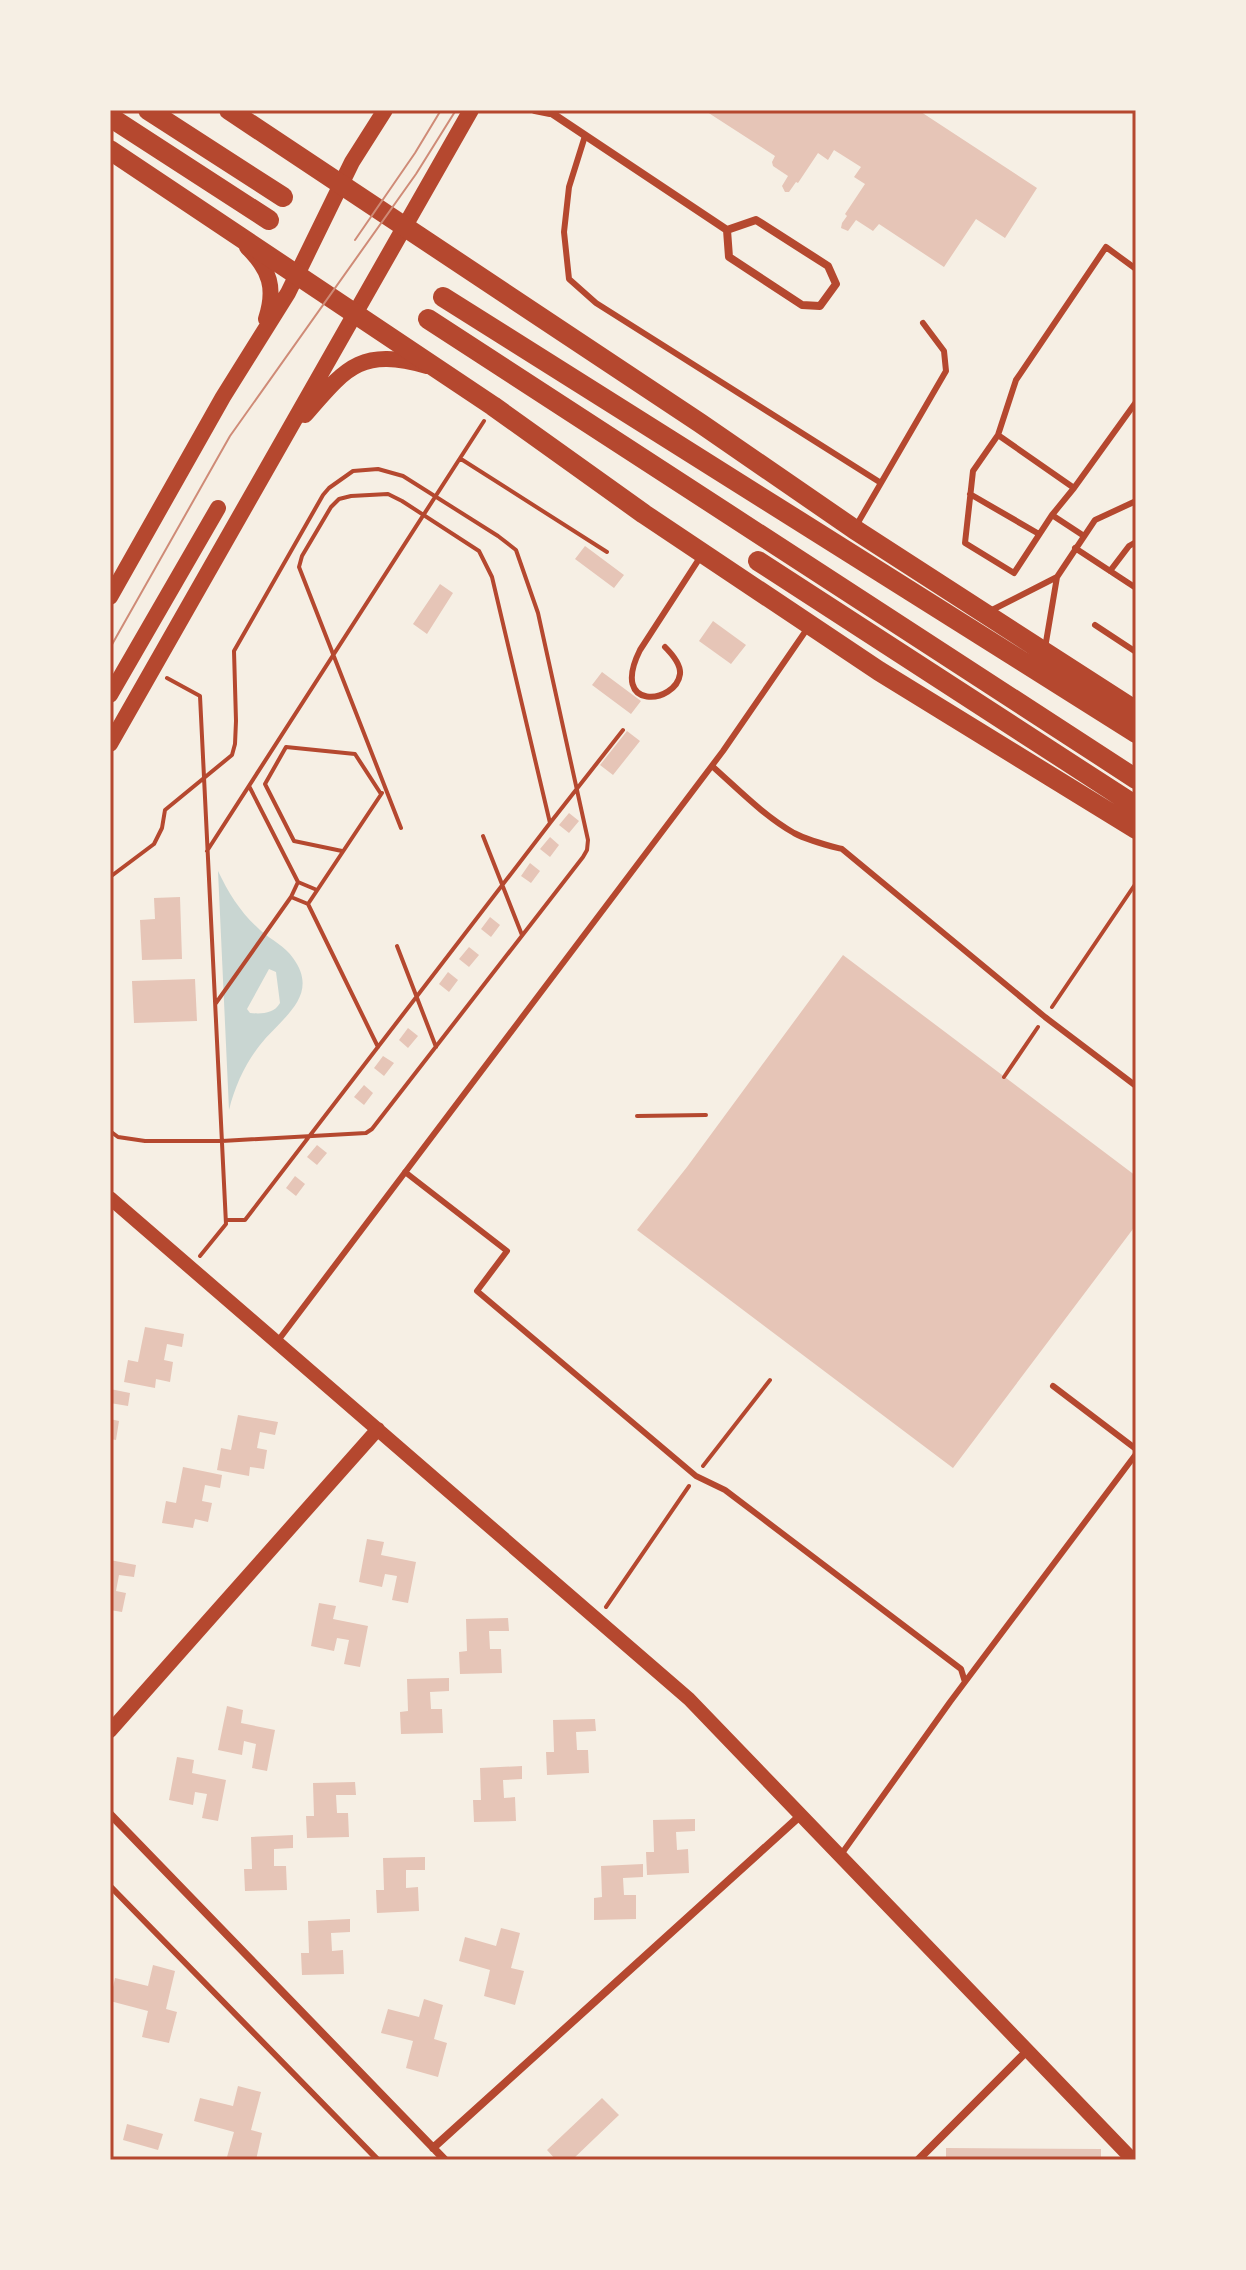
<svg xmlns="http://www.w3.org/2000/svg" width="1246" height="2270" viewBox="0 0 1246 2270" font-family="'Source Sans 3',sans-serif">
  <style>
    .water { fill: #c9d6d2; fill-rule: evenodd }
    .building { fill: #e6c5b7 }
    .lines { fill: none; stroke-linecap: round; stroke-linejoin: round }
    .path { stroke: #b5482f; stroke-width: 4 }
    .service { stroke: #b5482f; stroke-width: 6 }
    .minor { stroke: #b5482f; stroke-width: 8 }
    .tertiary { stroke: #b5482f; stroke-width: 14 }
    .secondary { stroke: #b5482f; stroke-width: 16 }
    .primary { stroke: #b5482f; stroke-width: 20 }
    .tram { stroke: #cf8b77; stroke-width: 2 }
    .neatline { fill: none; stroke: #b5482f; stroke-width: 3 }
  </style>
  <rect width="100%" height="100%" fill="#f6efe4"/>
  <path class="water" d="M 218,871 C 229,894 241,913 260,930 C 271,940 285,946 293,958 C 321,996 281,1018 260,1045 C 245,1064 235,1086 229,1110 ZM 269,969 L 276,972 L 280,1003 C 274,1014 261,1014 250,1013 L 247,1009 Z"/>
  <path class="building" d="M 704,110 L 918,110 L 1037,188 L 1005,238 L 976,219 L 944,267 L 879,224 L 873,231 L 856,220 L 848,231 L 841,228 L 842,223 L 847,216 L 845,214 L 865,184 L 854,177 L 861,167 L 834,150 L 828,160 L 818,153 L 798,183 L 796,182 L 789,192 L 785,192 L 782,186 L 788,176 L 773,166 L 772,162 L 775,156 Z
    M 585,546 L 624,575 L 614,588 L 575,559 Z
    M 440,584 L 453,593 L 427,634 L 413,624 Z
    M 713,621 L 746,645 L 731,664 L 699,641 Z
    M 602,672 L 641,701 L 631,714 L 592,685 Z
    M 627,731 L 640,741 L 613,775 L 600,765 Z
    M 569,813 L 579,821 L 569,833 L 559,825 Z
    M 550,837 L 559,845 L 550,857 L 540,849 Z
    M 530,863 L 540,871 L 531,883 L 521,876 Z
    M 180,897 L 182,959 L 142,960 L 140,920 L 155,919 L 154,898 Z
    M 490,917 L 500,925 L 491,937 L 481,929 Z
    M 469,947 L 479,955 L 469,967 L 459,959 Z
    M 843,955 L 1136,1176 L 1136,1225 L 953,1468 L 637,1230 L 687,1167 Z
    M 448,972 L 458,980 L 449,992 L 439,984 Z
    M 195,979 L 197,1021 L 134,1023 L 132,981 Z
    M 408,1028 L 418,1036 L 408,1048 L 399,1040 Z
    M 383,1056 L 394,1063 L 384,1076 L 374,1068 Z
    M 364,1085 L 373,1093 L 364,1105 L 354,1097 Z
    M 317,1145 L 327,1153 L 317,1165 L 307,1157 Z
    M 295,1176 L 305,1184 L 296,1196 L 286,1188 Z
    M 145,1327 L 184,1334 L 182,1347 L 167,1344 L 164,1360 L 173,1362 L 170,1382 L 156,1379 L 155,1388 L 124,1382 L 128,1360 L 138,1362 Z
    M 110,1389 L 130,1393 L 128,1406 L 110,1403 Z
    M 238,1415 L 278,1422 L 275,1435 L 260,1432 L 257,1448 L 267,1450 L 264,1469 L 250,1467 L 249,1476 L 217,1470 L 221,1448 L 231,1450 Z
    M 110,1419 L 119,1421 L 116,1440 L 110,1439 Z
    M 183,1467 L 222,1475 L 220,1488 L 205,1485 L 202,1501 L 212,1503 L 208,1522 L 195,1519 L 193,1528 L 162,1523 L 166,1501 L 176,1503 Z
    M 367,1539 L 384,1542 L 381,1555 L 416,1562 L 408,1603 L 392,1600 L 397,1576 L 385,1574 L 382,1587 L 359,1582 Z
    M 110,1560 L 136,1565 L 134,1577 L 119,1575 L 116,1591 L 126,1593 L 122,1612 L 110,1610 Z
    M 319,1603 L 336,1606 L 333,1619 L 368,1626 L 360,1667 L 344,1664 L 349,1640 L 337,1638 L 334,1651 L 311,1646 Z
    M 508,1618 L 509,1631 L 489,1631 L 490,1649 L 501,1649 L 502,1673 L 460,1674 L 459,1652 L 467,1651 L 466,1619 Z
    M 449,1678 L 449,1691 L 430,1692 L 431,1709 L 442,1709 L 443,1733 L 401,1734 L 400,1712 L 408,1711 L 407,1679 Z
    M 227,1706 L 243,1710 L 241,1723 L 275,1730 L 267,1771 L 252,1768 L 256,1744 L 244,1741 L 242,1755 L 218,1750 Z
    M 595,1719 L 596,1731 L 576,1732 L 577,1750 L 588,1750 L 589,1773 L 547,1775 L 546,1752 L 554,1752 L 553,1720 Z
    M 177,1757 L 194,1760 L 192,1773 L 226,1780 L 218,1821 L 202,1818 L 207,1794 L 195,1792 L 193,1805 L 169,1800 Z
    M 522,1766 L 522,1779 L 503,1780 L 504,1798 L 515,1797 L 516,1821 L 474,1822 L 473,1800 L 481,1800 L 480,1768 Z
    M 355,1782 L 356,1795 L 336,1795 L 337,1813 L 348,1813 L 349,1837 L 307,1838 L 306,1816 L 314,1816 L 313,1783 Z
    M 695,1819 L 695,1831 L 676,1832 L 677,1850 L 688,1849 L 689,1873 L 647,1875 L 646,1852 L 654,1852 L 653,1820 Z
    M 293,1835 L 293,1848 L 274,1849 L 274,1866 L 286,1866 L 287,1890 L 245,1891 L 244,1869 L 252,1869 L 251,1837 Z
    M 425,1857 L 425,1870 L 406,1870 L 406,1888 L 418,1887 L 419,1911 L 377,1913 L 376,1890 L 384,1890 L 383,1858 Z
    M 643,1864 L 643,1877 L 623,1878 L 624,1895 L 636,1895 L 636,1919 L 594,1920 L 594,1898 L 602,1897 L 601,1866 Z
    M 350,1919 L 350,1932 L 331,1933 L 332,1951 L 343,1950 L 344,1974 L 302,1975 L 301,1953 L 309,1953 L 308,1921 Z
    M 501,1928 L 520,1933 L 511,1968 L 524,1971 L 515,2005 L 484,1996 L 490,1970 L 459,1961 L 465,1937 L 496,1946 Z
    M 153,1965 L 175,1971 L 166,2009 L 177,2012 L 169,2043 L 142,2037 L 148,2011 L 110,2001 L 115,1978 L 148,1986 Z
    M 424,1999 L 443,2005 L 434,2039 L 447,2043 L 438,2077 L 406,2068 L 413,2041 L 381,2033 L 388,2009 L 419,2017 Z
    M 238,2086 L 261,2092 L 251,2130 L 262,2133 L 256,2160 L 238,2160 L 227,2157 L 234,2132 L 194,2121 L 200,2098 L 233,2106 Z
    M 602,2098 L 619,2115 L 572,2160 L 556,2160 L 547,2150 Z
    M 127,2124 L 163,2134 L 158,2150 L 123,2140 Z
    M 946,2148 L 1101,2149 L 1101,2160 L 946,2160 Z"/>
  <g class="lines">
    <path class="path" d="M 461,459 L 607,552
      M 167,678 L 200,696 L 226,1224 L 200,1256
      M 249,786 L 298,882 L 291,897 L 308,904 L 378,1047
      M 550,823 L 623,730
      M 483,836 L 522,935
      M 207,851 L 484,421
      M 342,851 L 294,841 L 265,784 L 286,747 L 355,754 L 381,794
      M 110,877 L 154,844 L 162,828 L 165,810 L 232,755 L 235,744 L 236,721 L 234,651 L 323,495 L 329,488 L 353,471 L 378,469 L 403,476 L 498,536 L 516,550 L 538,613 L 588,840 L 587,850 L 583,857 L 372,1129 L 366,1133 L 222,1141 L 145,1141 L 118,1137 L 110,1131
      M 298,882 L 317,890
      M 308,904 L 382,793
      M 397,946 L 436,1047
      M 216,1003 L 291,897
      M 1052,1007 L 1136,883
      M 1004,1077 L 1038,1027
      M 637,1116 L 706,1115
      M 226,1220 L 245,1220 L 550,823 L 492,577 L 479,551 L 402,501 L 388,494 L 351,496 L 339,499 L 331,507 L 302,556 L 299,567 L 401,828
      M 703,1466 L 770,1380
      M 606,1607 L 689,1486"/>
    <path class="service" d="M 585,136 L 569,187 L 564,232 L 569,279 L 596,303 L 881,483
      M 998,435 L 1016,380 L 1106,247 L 1136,269
      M 1074,488 L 1136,402
      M 970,494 L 1039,534
      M 1052,515 L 1074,488 L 998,435 L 973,471 L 965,543 L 1014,573 L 1052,515 L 1084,536
      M 856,526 L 946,371 L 944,351 L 923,323
      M 1075,548 L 1136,588
      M 1110,571 L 1129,546 L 1136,542
      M 990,611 L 1057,577
      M 1095,625 L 1136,652
      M 665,647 C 672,654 681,664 680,674 C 676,704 609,712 640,650 L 701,556
      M 1045,648 L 1057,577 L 1095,520 L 1136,501
      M 712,766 C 738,789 764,816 794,833 C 809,841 826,845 842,849 L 1045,1017 L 1136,1086
      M 405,1172 L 507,1251 L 477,1291 L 696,1476 L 725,1490 L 961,1669 L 965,1682
      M 277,1342 L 723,751 L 807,629
      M 1053,1386 L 1136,1449
      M 840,1856 L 950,1702 L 1136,1454
      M 110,1886 L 378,2160"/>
    <path class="minor" d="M 535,110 L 550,113
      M 547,110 L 727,230 L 729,257 L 802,305 L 820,306 L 836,284 L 828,266 L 756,220 L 727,230
      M 110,1814 L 445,2160
      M 433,2148 L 801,1815
      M 918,2160 L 1027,2051"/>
    <path class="tertiary" d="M 110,1198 L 689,1699 L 1133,2160
      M 110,1731 L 378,1429"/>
    <path class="secondary" d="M 247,247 C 270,270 276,288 266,319
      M 305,415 C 346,368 360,347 427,366
      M 110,597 L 223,397 L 288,293 L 352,162 L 385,110
      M 110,695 L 218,508
      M 110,744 L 471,110"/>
    <path class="primary" d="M 148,110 L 283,197
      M 229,110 L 700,423 L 854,529 L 1136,711
      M 110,117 L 269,220
      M 110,150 L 493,406 L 644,514 L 879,671 L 1136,829
      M 443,297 L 1136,733
      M 428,319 L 1136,779
      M 758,561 L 1136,806"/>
    <path class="tram" d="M 355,240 L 415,153 L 441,110
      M 110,648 L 230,436 L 416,174 L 456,110"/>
  </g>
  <rect width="1246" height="2270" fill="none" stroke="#f6efe4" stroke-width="224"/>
  <rect x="112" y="112" width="1022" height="2046" class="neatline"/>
</svg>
